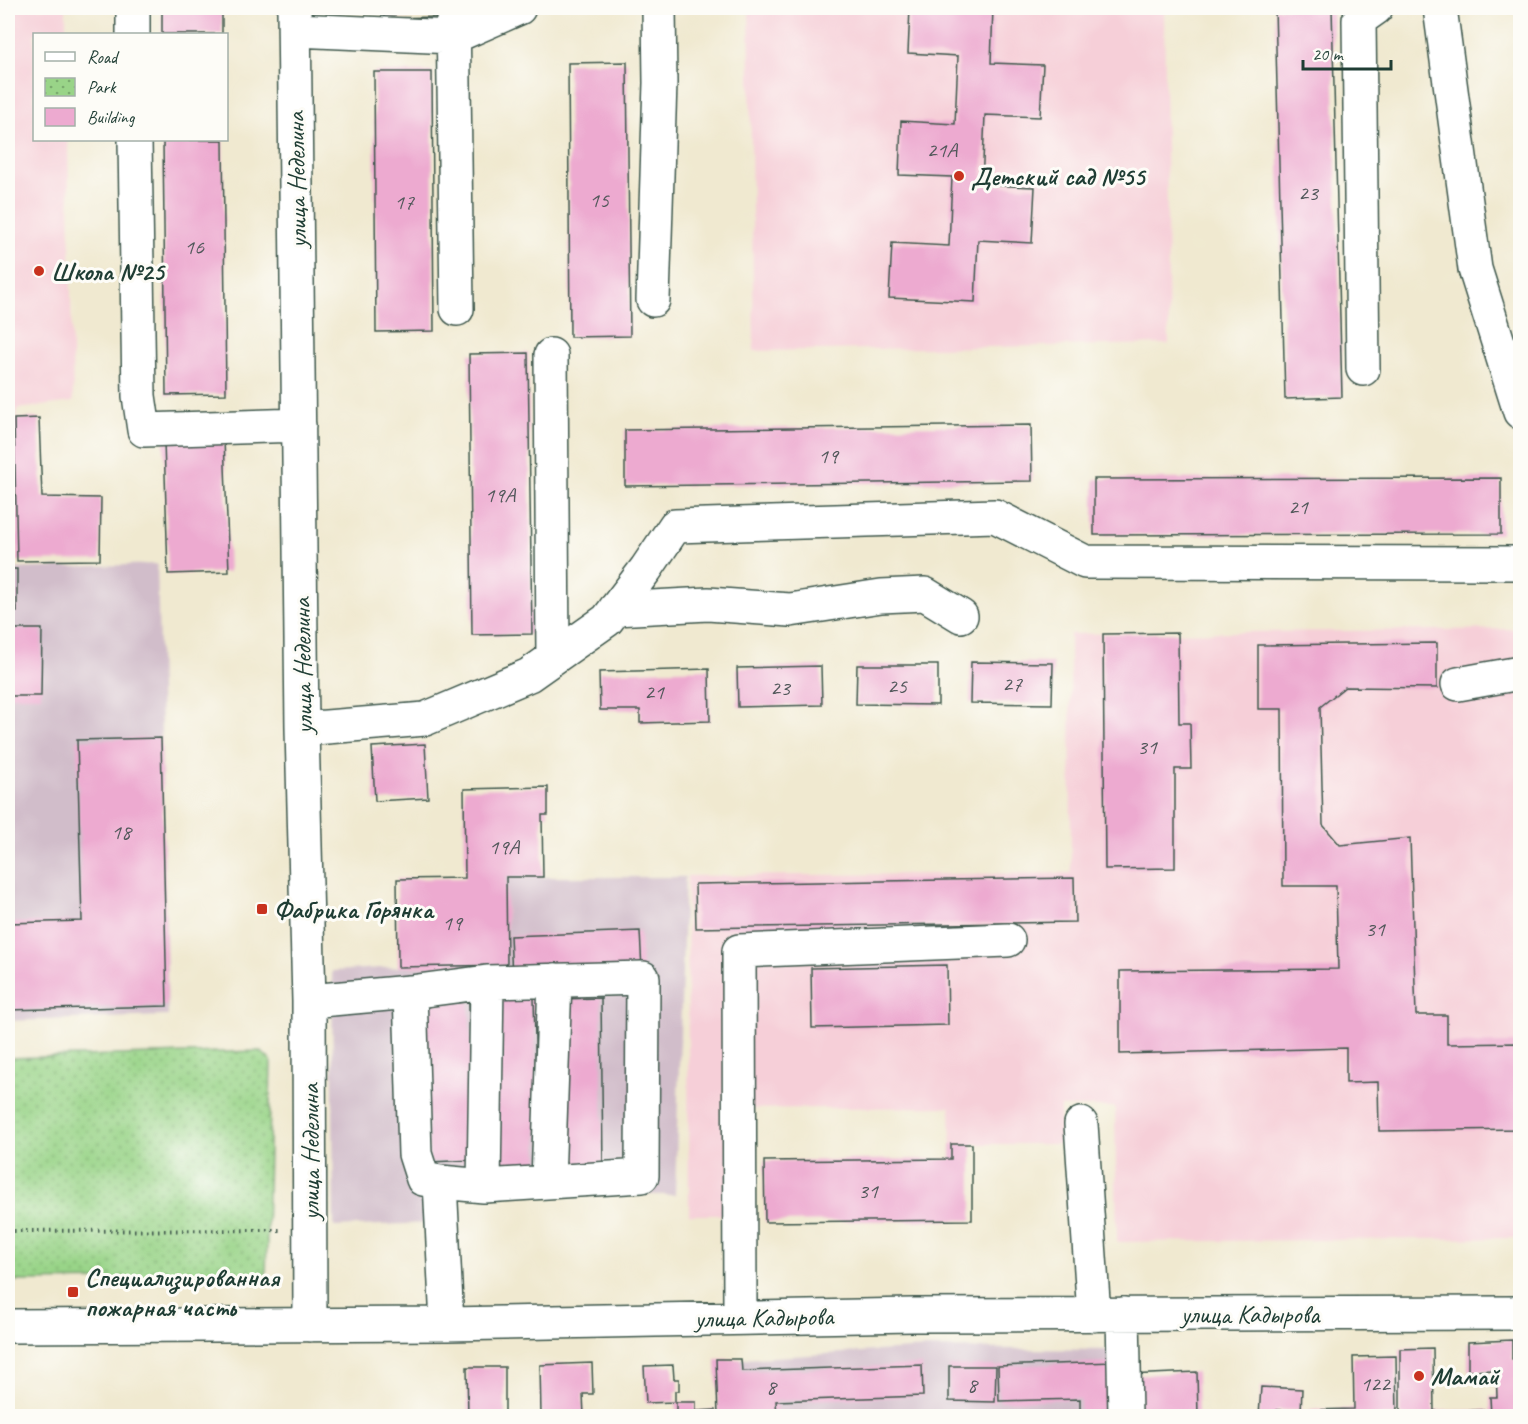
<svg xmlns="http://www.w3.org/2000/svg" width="1528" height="1424" viewBox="0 0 1528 1424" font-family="Caveat,sans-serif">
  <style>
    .built { fill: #f6cfd8 }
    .industrial { fill: #d1bdca }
    .park { fill: url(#park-dots); stroke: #5c885e; stroke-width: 1.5 }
    .building { fill: #edaad0 }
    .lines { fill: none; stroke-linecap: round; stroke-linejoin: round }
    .minor-casing { stroke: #3e574b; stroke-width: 36 }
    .path { stroke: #3e574b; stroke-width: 4; stroke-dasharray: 1.5 4.5; stroke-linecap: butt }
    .minor { stroke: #fff; stroke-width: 33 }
    .poi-dot { fill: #c8321e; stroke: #fdfcf7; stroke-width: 2 }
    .labels { text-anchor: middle; stroke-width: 6; stroke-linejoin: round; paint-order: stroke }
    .number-label { font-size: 22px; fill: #52585b }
    .poi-label { font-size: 26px; font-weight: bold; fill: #1f3d34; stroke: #fdfcf7; text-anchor: start }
    .street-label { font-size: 26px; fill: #1f3d34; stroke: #fdfcf7 }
  </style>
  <defs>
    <pattern id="park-dots" width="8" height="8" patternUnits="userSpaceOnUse" patternTransform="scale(1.5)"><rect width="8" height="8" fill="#99d488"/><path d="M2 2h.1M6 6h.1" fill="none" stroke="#7cad70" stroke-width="1.8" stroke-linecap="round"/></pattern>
  </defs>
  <rect width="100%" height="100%" fill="#fdfcf7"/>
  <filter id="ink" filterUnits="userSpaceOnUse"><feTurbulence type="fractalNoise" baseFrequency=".0167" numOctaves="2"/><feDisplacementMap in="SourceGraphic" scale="12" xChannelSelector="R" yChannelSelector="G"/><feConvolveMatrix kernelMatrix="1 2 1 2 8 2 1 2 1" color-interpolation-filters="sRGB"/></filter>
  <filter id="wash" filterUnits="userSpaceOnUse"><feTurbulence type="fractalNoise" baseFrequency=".008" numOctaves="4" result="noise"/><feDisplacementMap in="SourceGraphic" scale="24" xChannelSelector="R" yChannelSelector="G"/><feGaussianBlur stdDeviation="1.35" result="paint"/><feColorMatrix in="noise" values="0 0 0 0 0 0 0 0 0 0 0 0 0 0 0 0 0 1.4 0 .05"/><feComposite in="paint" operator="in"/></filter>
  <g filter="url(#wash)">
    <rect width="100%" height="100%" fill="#f0e9d0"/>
    <path class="built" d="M 8,8 L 66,8 L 66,34 L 34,34 L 34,140 L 68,140 L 73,402 L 17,409 L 11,568 L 8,569 Z
      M 749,8 L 1164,8 L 1169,344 L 754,351 Z
      M 1520,629 L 1520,1238 L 1117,1242 L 1115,1107 L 1060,1107 L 1060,1144 L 951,1144 L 950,1107 L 730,1109 L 730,1215 L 689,1215 L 687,876 L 1071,873 L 1070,634 Z"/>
    <path class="industrial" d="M 157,564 L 168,1016 L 8,1021 L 8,569 Z
      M 506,877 L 685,877 L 675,1195 L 454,1194 L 454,1222 L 334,1227 L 332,971 L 398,967 L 507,965 Z
      M 928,1348 L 1113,1350 L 1123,1416 L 743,1416 L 741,1359 Z"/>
    <path class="park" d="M 260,1051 L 271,1060 L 266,1279 L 8,1281 L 8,1058 Z"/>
    <g id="blocks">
      <path class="building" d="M 8,8 L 12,8 L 14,143 L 8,143 Z
        M 162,8 L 222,8 L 222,34 L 162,34 Z
        M 384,8 L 437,8 L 437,17 L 384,18 Z
        M 910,8 L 993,8 L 991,63 L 1043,65 L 1040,117 L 985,115 L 982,185 L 1035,187 L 1032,243 L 978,240 L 975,302 L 889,298 L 892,243 L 949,246 L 952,177 L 899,175 L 901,121 L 955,124 L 958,56 L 908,53 Z
        M 1275,8 L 1332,8 L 1342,397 L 1285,399 Z
        M 1518,8 L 1520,8 L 1520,36 L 1518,36 Z
        M 627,62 L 630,336 L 570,337 L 568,63 Z
        M 374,72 L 432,72 L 434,331 L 376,332 Z
        M 163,140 L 223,140 L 226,394 L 166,395 Z
        M 528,353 L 532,634 L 472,635 L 469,354 Z
        M 39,418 L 42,497 L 101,498 L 100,560 L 17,561 L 14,419 Z
        M 1031,425 L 1032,481 L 625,486 L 625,430 Z
        M 224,439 L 229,572 L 168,574 L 164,441 Z
        M 1501,478 L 1501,534 L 1094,535 L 1094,479 Z
        M 8,569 L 17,569 L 17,612 L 8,612 Z
        M 8,629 L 42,629 L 41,696 L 8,696 Z
        M 1178,633 L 1179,723 L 1190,723 L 1191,769 L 1175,769 L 1175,868 L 1105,869 L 1103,634 Z
        M 1437,643 L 1437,688 L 1345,687 L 1320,707 L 1323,825 L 1340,845 L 1410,838 L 1416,1015 L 1447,1015 L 1447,1044 L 1520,1043 L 1520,1129 L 1379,1131 L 1378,1082 L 1346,1083 L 1346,1048 L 1120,1054 L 1120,971 L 1338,969 L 1336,886 L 1283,886 L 1282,709 L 1258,709 L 1258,645 Z
        M 971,662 L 1053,663 L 1052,704 L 970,703 Z
        M 857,665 L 938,665 L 938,705 L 856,704 Z
        M 821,666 L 822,705 L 738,707 L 737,668 Z
        M 709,669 L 710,721 L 640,723 L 640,710 L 600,710 L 599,672 Z
        M 161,738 L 167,1006 L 8,1010 L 8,923 L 82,921 L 77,740 Z
        M 425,744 L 428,798 L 375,801 L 372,747 Z
        M 548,787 L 548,815 L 542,815 L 543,877 L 506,877 L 507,965 L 398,967 L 397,879 L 465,878 L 464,789 Z
        M 1074,878 L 1075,922 L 696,928 L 695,884 Z
        M 640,931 L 642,970 L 512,976 L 510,936 Z
        M 947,965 L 948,1025 L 812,1028 L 811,968 Z
        M 534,997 L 538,1169 L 498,1171 L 494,998 Z
        M 601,998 L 603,1168 L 562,1168 L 560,999 Z
        M 469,1002 L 475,1160 L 430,1162 L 423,1004 Z
        M 951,1144 L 972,1144 L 972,1220 L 765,1222 L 764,1161 L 951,1159 Z
        M 1512,1340 L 1512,1359 L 1520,1358 L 1520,1416 L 1491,1416 L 1490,1397 L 1497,1397 L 1496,1370 L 1468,1371 L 1468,1342 Z
        M 1433,1348 L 1434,1411 L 1488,1410 L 1488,1416 L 1400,1416 L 1400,1349 Z
        M 1396,1356 L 1397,1416 L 1310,1416 L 1310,1410 L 1354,1409 L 1353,1357 Z
        M 716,1359 L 741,1359 L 742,1371 L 922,1365 L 923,1396 L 776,1401 L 777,1416 L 718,1416 Z
        M 1114,1362 L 1116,1416 L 1080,1416 L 1080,1399 L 999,1401 L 998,1366 Z
        M 592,1363 L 593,1394 L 583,1394 L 584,1416 L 541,1416 L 540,1365 Z
        M 673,1365 L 674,1379 L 679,1379 L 679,1391 L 675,1391 L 675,1402 L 646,1403 L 644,1366 Z
        M 949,1366 L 996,1366 L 995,1402 L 949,1401 Z
        M 467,1367 L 505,1367 L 505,1416 L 468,1416 Z
        M 1197,1372 L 1198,1416 L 1128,1416 L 1127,1375 Z
        M 1261,1387 L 1302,1389 L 1301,1411 L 1277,1410 L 1277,1416 L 1259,1416 Z
        M 676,1402 L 696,1402 L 696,1411 L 715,1410 L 715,1416 L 660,1416 L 660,1415 L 676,1414 Z
        M 188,1413 L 328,1414 L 328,1416 L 188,1416 Z"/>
    </g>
  </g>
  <g filter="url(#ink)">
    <use href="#blocks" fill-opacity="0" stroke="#3e574b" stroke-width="1.5"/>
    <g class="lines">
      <defs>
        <path id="minor" d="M 133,8 L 133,34
          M 294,8 L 302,729 L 309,1001 L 310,1325
          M 453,8 L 457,309
          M 1440,8 L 1475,269 L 1520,412
          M 295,30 L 453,37 L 519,8
          M 135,140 L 139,396 L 144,430 L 299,425
          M 653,300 L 660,83 L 659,8
          M 551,355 L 553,658
          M 1363,369 L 1359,20 L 1376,8
          M 615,609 L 708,604 L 790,610 L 881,596 L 925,594 L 961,616
          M 1458,684 L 1520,673
          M 302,729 L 425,719 L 529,675 L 607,620 L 646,569 L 675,526 L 995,516 L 1085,562 L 1520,563
          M 309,1001 L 410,992
          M 1081,1124 L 1094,1315
          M 440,1182 L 423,1179 L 415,1154 L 410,992 L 487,982 L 643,978 L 642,1176 L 484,1186 L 440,1182 L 447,1324
          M 548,1182 L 555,980
          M 484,1186 L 487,982
          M 1123,1314 L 1125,1416
          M 740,1318 L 739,951 L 1008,940
          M 8,1326 L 447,1324 L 913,1315 L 1520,1313"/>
      </defs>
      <use href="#minor" class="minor-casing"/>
      <path class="path" d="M 8,1231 L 280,1230"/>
      <use href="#minor" class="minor"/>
    </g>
  </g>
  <g class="poi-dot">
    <circle cx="959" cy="176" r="6"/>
    <circle cx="39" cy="271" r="6"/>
    <rect x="256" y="903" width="12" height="12" rx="3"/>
    <rect x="67" y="1286" width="12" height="12" rx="3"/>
    <circle cx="1419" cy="1376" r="6"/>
  </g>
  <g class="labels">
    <g class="number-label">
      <text x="942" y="157">21А</text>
      <text x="1308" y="200">23</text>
      <text x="599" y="207">15</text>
      <text x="404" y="209">17</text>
      <text x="194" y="254">16</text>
      <text x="828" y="463">19</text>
      <text x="500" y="502">19А</text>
      <text x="1298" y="514">21</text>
      <text x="1012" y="691">27</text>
      <text x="897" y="693">25</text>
      <text x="780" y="695">23</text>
      <text x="654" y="699">21</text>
      <text x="1147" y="754">31</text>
      <text x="121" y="839">18</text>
      <text x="504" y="854">19А</text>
      <text x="452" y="930">19</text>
      <text x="1375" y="936">31</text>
      <text x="868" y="1198">31</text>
      <text x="1375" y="1391">122</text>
      <text x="972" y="1392">8</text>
      <text x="771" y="1394">8</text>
    </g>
    <g class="poi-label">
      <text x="971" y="185">Детский сад №55</text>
      <text x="51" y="280">Школа №25</text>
      <text x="274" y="918">Фабрика Горянка</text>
      <text x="85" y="1286">Специализированная<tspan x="85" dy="30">пожарная часть</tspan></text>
      <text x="1431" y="1385">Мамай</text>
    </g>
    <g class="street-label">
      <text transform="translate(296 180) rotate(-91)" y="9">улица Неделина</text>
      <text transform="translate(302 666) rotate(-91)" y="9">улица Неделина</text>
      <text transform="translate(310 1152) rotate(-90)" y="9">улица Неделина</text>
      <text x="1250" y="1323">улица Кадырова</text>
      <text transform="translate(764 1317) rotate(-1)" y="9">улица Кадырова</text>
    </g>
  </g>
  <rect width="1528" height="1424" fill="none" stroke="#fdfcf7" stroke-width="30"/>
  <rect x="33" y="33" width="195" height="108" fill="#fdfcf7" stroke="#a4b0a9" stroke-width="1.5"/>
  <rect x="45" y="52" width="30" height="9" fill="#ffffff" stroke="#a4b0a9" stroke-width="1.5"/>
  <text x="87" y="63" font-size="18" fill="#1f3d34">Road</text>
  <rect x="45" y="78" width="30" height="18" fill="url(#park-dots)" stroke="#a4b0a9" stroke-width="1.5"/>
  <text x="87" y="93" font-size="18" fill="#1f3d34">Park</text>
  <rect x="45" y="108" width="30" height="18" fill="#edaad0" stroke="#a4b0a9" stroke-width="1.5"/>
  <text x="87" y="123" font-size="18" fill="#1f3d34">Building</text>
  <path d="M1303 60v9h88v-9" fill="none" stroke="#1f3d34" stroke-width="3"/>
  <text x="1312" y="60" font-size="18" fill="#1f3d34" stroke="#fdfcf7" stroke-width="4.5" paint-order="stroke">20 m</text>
</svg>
